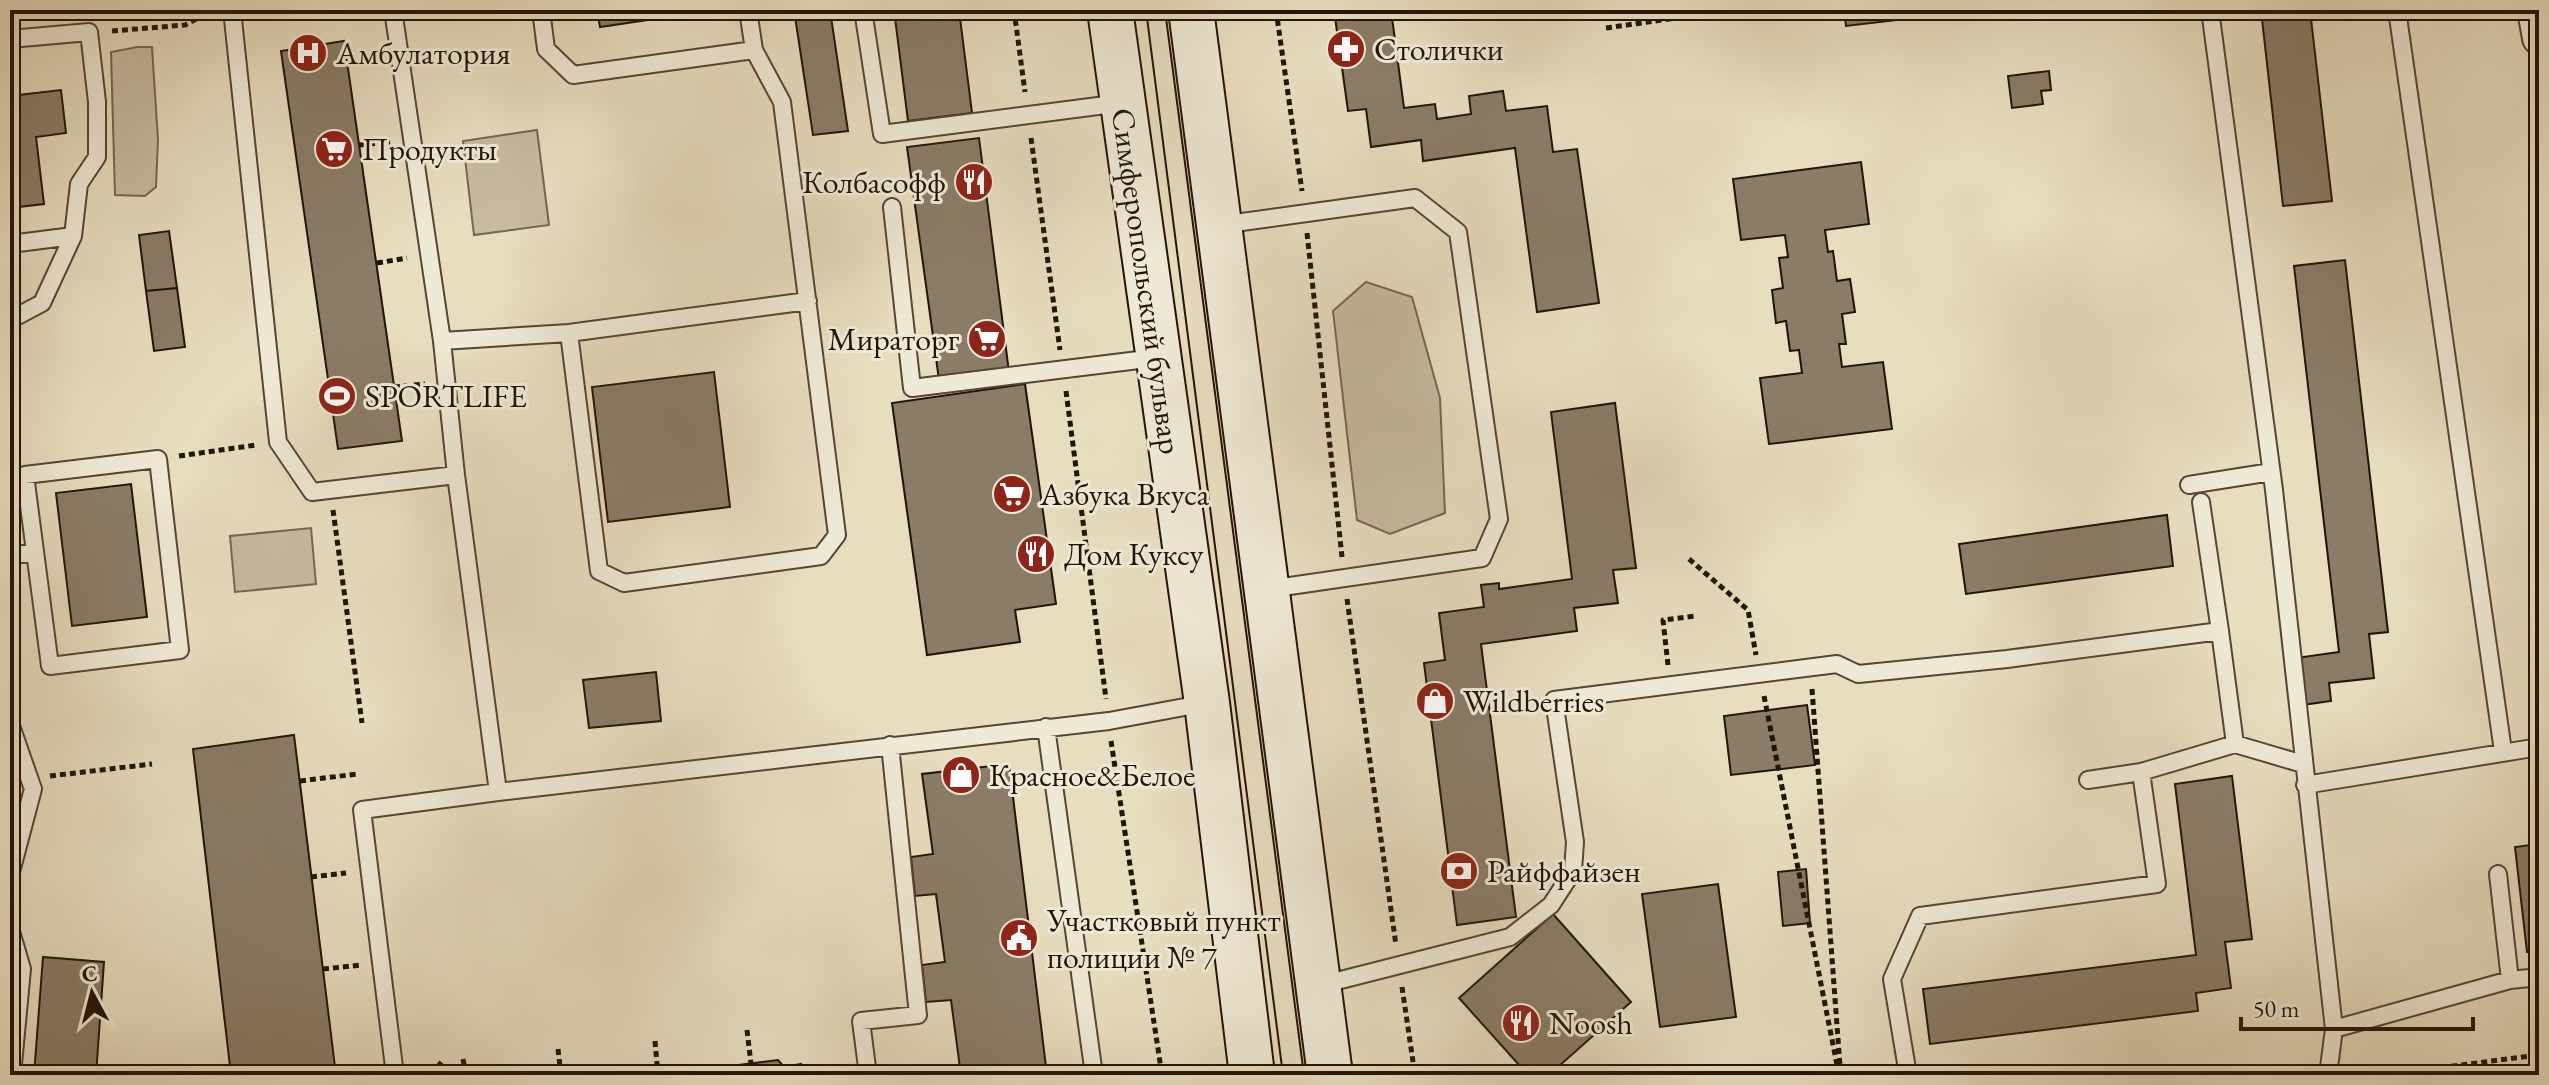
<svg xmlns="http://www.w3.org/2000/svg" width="2549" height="1085" viewBox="0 0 2549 1085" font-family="'EB Garamond',serif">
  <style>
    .green { fill: #c6bba1; stroke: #766654; stroke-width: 2 }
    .building { fill: #8a7c67; stroke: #251207; stroke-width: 2 }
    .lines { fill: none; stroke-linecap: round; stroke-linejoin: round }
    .service-casing { stroke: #564535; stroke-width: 20 }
    .minor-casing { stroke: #564535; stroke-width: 36 }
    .secondary-casing { stroke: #251207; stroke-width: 48 }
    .path { stroke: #251207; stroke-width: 5; stroke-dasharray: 6 4; stroke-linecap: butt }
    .service { stroke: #efead6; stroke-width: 16 }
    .minor { stroke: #efead6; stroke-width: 32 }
    .secondary { stroke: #efead6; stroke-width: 44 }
    .tram { stroke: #251207; stroke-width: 2 }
    .labels { text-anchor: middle; stroke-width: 6; stroke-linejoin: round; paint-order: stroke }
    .poi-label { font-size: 32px; fill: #251207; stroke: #efead6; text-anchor: start }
    .street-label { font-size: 32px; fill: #251207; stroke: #efead6 }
  </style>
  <rect width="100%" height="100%" fill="#e7dec0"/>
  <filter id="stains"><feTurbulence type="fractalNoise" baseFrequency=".0025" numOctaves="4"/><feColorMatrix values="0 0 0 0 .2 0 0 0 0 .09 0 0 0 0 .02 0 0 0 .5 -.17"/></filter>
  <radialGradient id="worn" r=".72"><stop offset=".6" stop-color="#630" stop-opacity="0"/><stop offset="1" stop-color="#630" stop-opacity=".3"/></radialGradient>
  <path class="green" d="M 137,47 L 152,47 L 158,140 L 156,187 L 145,196 L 115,195 L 111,52 Z
    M 537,130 L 549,225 L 474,235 L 463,141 Z
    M 1366,282 L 1412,297 L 1440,398 L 1445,513 L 1390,534 L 1357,520 L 1333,311 Z
    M 311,528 L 316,584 L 235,592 L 230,536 Z"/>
  <path class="building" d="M 597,10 L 688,10 L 689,14 L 600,27 Z
    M 794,10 L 830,10 L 848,131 L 813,135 Z
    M 894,10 L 959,10 L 972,113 L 908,121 Z
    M 1334,10 L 1391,10 L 1404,108 L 1435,104 L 1437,119 L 1471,114 L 1469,96 L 1503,91 L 1506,111 L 1547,106 L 1553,152 L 1577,149 L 1599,303 L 1537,312 L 1515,148 L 1423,161 L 1421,140 L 1371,147 L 1366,109 L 1348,111 Z
    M 1844,10 L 1983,10 L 1846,26 Z
    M 2261,10 L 2310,10 L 2332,201 L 2283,206 Z
    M 344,41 L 402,441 L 338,449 L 281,51 Z
    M 2049,71 L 2051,90 L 2041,91 L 2043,104 L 2012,108 L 2008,76 Z
    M 61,90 L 66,133 L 36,137 L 44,204 L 10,208 L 10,96 Z
    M 979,138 L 1009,372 L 939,380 L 907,147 Z
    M 1861,162 L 1869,224 L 1825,230 L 1828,252 L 1833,251 L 1837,281 L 1850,279 L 1855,312 L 1842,314 L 1846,344 L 1839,344 L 1842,367 L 1883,362 L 1892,429 L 1769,444 L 1760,378 L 1802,373 L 1799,350 L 1790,351 L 1786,321 L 1776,323 L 1772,290 L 1783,288 L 1779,258 L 1788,257 L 1785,235 L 1741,240 L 1733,179 Z
    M 169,231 L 177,288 L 146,291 L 139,235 Z
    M 2345,260 L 2388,632 L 2369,634 L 2374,678 L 2329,683 L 2331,701 L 2295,706 L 2289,659 L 2339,652 L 2294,266 Z
    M 177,288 L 185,347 L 154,351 L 146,291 Z
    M 714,372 L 730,507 L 608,522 L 592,387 Z
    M 1025,384 L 1056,604 L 1015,610 L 1020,642 L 927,655 L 892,403 Z
    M 1615,403 L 1636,568 L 1613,570 L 1618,603 L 1574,608 L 1577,631 L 1481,644 L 1516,917 L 1457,925 L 1424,663 L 1445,660 L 1439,613 L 1484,607 L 1481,585 L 1499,583 L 1499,589 L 1572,579 L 1551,412 Z
    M 131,484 L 147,617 L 72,626 L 56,493 Z
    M 2167,515 L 2173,566 L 1966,594 L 1959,544 Z
    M 656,672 L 661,721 L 589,728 L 583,680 Z
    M 1807,705 L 1815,765 L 1731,775 L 1724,716 Z
    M 294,735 L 336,1075 L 231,1075 L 193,749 Z
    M 1009,764 L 1047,1075 L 906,1075 L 960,1068 L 951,1000 L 926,1002 L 922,965 L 945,962 L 936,894 L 915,896 L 911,857 L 933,854 L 922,774 Z
    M 2232,776 L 2252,939 L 2225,942 L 2231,988 L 2196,993 L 2198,1011 L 1930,1044 L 1923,989 L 2196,955 L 2175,784 Z
    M 2539,844 L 2539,951 L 2527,952 L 2515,847 Z
    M 1806,869 L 1810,923 L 1783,926 L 1778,872 Z
    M 1718,884 L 1736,1017 L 1660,1027 L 1642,894 Z
    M 1553,914 L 1631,1002 L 1549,1075 L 1528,1075 L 1459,998 Z
    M 43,957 L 104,962 L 96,1075 L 34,1075 Z
    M 778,1060 L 784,1067 L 801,1064 L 802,1075 L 706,1075 L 720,1073 L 723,1067 Z"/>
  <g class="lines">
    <defs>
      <path id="service" d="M 232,10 L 278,442 L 312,492 L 456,475 L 498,792 L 1109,721 L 1206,703
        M 393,10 L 442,341 L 456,475
        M 541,10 L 546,49 L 573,75 L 754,50 L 748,10
        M 863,10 L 882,134 L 1121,103
        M 2210,10 L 2274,490 L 2334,1029 L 2328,1075
        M 2397,10 L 2503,751
        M 10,39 L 89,32 L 97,102 L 97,157 L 79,184 L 73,236 L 10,244
        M 892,207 L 912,388 L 1155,358
        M 1220,225 L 1415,198 L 1458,232 L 1499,519 L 1482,558 L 1269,589
        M 10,320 L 42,303 L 73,236
        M 569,333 L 599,571 L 624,583 L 821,556 L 837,535 L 782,102 L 754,50
        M 442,341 L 569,333 L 808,301
        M 158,459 L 180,650 L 50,666 L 25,475 Z
        M 2189,485 L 2271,472
        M 10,555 L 34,553
        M 2220,631 L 2235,744
        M 10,723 L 33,789 L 10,876
        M 1046,727 L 1094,1075
        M 2088,780 L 2141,772 L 2235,744 L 2303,764
        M 2305,785 L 2539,747
        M 10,928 L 22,969 L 12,1075
        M 2510,980 L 2539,977
        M 1321,985 L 1510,937 L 1551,905 L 1573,871 L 1575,842 L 1554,700 L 1837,664 L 1858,674 L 2007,659 L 2220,631 L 2201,502
        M 2334,1029 L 2510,980 L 2498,874
        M 395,1075 L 362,810 L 498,792
        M 868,1075 L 861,1021 L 918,1015 L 890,745
        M 1908,1075 L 1892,979 L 1920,916 L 2157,884 L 2141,772"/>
      <path id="minor" d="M 2534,10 L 2539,38"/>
      <path id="secondary" d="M 1110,10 L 1207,703 L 1252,1075
        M 1191,10 L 1330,1075"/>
    </defs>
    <use href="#service" class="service-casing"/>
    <use href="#minor" class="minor-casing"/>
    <use href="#secondary" class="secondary-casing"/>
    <path class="path" d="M 1014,10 L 1025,92
      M 1276,10 L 1302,191
      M 1606,28 L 1732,10
      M 112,31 L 185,25 L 210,12
      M 1031,138 L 1060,350
      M 359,145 L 390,142
      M 1307,233 L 1342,557
      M 377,263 L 407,258
      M 394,387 L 425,384
      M 1066,391 L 1106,699
      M 179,456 L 256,445
      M 333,510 L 362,723
      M 1689,559 L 1748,610 L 1756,655
      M 1347,599 L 1396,945
      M 1668,665 L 1663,620 L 1696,616
      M 1812,689 L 1840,1066
      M 1764,696 L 1839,1075
      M 1111,741 L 1162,1075
      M 50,776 L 152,764
      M 300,781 L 357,774
      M 311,877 L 346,873
      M 323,969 L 362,965
      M 1402,987 L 1415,1075
      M 747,1030 L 751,1064
      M 655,1041 L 658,1075
      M 558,1049 L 561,1075
      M 463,1059 L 466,1075
      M 432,1075 L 442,1061
      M 2382,1075 L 2539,1055"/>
    <use href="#service" class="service"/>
    <use href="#minor" class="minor"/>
    <use href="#secondary" class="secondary"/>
    <path class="tram" d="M 1146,10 L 1283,1075
      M 1165,10 L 1304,1075"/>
  </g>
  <defs>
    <symbol id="pharmacy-disc" viewBox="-11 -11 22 22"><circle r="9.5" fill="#8f2418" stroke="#efead6"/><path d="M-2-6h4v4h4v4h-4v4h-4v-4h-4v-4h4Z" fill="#fff"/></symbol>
    <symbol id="hospital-disc" viewBox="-11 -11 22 22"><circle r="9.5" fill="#8f2418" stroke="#efead6"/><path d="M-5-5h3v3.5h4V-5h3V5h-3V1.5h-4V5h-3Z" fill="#fff"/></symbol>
    <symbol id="supermarket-disc" viewBox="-11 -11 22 22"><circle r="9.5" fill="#8f2418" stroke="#efead6"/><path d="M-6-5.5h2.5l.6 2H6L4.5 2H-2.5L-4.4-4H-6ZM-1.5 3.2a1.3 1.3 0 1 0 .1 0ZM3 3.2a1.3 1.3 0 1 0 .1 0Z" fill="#fff"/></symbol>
    <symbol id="restaurant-disc" viewBox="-11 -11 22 22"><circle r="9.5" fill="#8f2418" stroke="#efead6"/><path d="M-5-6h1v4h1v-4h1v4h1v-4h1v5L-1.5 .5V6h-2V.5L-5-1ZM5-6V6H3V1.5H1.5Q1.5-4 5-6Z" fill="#fff"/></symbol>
    <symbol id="stadium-disc" viewBox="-11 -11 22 22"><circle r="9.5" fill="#8f2418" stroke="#efead6"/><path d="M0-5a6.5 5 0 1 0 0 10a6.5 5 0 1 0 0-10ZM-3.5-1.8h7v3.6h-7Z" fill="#fff"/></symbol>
    <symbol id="shop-disc" viewBox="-11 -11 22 22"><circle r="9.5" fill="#8f2418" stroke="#efead6"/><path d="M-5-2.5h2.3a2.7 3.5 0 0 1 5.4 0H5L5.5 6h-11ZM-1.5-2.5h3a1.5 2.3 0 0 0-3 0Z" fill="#fff"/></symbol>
    <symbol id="bank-disc" viewBox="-11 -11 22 22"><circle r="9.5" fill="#8f2418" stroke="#efead6"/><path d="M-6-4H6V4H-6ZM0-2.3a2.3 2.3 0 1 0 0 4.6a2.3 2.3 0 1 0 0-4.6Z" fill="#fff"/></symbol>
    <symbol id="civic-disc" viewBox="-11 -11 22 22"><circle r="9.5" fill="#8f2418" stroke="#efead6"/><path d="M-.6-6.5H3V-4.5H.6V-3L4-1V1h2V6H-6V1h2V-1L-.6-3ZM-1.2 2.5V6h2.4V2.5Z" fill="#fff"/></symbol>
  </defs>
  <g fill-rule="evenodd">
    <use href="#pharmacy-disc" x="1324" y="27" width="44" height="44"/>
    <use href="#hospital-disc" x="286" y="31" width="44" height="44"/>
    <use href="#supermarket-disc" x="312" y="127" width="44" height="44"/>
    <use href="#restaurant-disc" x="952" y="160" width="44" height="44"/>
    <use href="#supermarket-disc" x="965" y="317" width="44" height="44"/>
    <use href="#stadium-disc" x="315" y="374" width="44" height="44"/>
    <use href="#supermarket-disc" x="990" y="472" width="44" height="44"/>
    <use href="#restaurant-disc" x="1014" y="532" width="44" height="44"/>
    <use href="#shop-disc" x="1413" y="679" width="44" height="44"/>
    <use href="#shop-disc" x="939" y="753" width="44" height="44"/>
    <use href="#bank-disc" x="1437" y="849" width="44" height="44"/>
    <use href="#civic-disc" x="997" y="916" width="44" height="44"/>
    <use href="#restaurant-disc" x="1499" y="1001" width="44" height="44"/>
  </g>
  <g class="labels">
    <g class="poi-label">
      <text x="1374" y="60">Столички</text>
      <text x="336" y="64">Амбулатория</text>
      <text x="362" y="160">Продукты</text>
      <text x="946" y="193" text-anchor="end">Колбасофф</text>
      <text x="959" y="350" text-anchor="end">Мираторг</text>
      <text x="365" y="407">SPORTLIFE</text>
      <text x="1040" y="505">Азбука Вкуса</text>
      <text x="1064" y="565">Дом Куксу</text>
      <text x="1463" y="712">Wildberries</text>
      <text x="989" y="786">Красное&amp;Белое</text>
      <text x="1487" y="882">Райффайзен</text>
      <text x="1047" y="931">Участковый пункт<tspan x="1047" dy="37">полиции № 7</tspan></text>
      <text x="1549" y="1034">Noosh</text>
    </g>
    <g class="street-label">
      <text transform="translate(1147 281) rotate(82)" y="11">Симферопольский бульвар</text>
    </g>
  </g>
  <rect width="2549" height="1085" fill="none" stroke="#e7dec0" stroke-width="40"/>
  <rect x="12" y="12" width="2525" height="1061" fill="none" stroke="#251207" stroke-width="4"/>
  <rect x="20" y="20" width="2509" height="1045" fill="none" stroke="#251207" stroke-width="2"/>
  <g transform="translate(92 993) rotate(353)" stroke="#efead6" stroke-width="6" paint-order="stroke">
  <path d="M0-6L14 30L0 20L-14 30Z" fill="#251207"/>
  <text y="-12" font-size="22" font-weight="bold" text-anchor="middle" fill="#251207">С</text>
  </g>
  <path d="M2241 1017v12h232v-12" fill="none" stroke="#251207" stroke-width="4"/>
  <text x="2253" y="1017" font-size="24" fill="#251207" stroke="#efead6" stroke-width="6" paint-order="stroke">50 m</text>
  <rect width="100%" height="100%" filter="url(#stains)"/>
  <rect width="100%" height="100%" fill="url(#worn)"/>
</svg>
